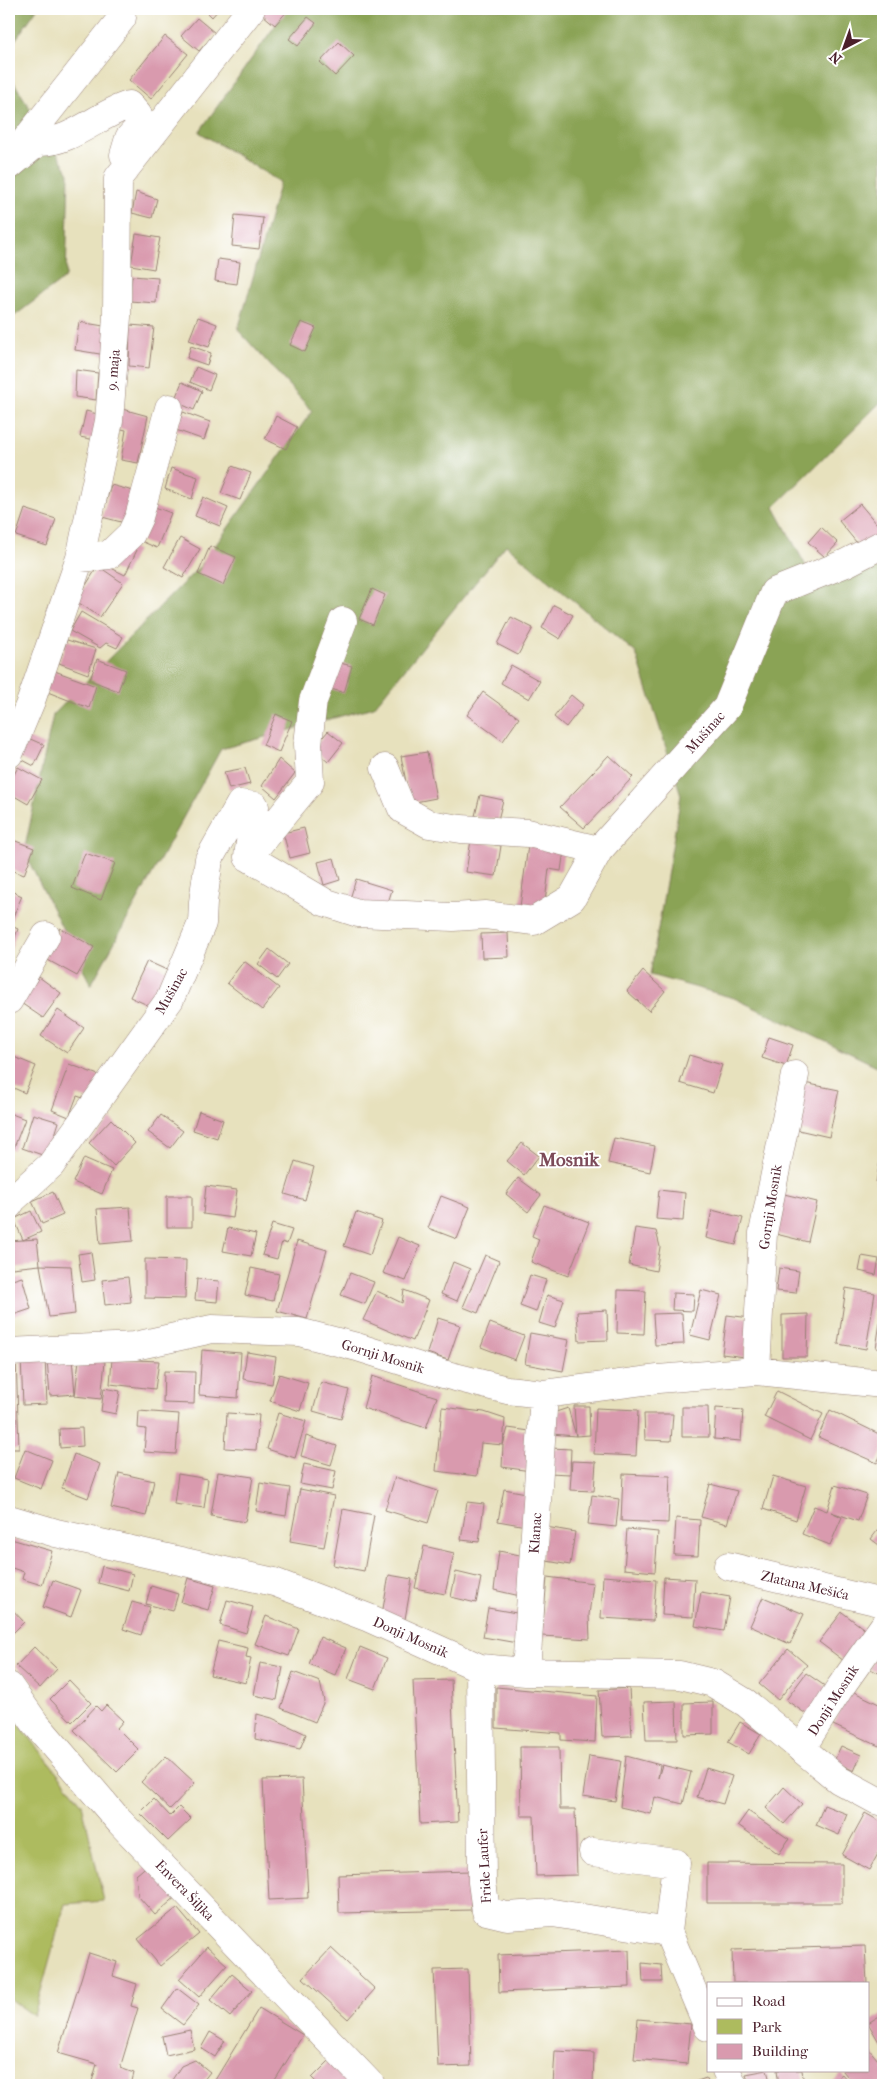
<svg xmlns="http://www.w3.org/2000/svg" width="892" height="2094" viewBox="0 0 892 2094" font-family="'IM FELL French Canon',serif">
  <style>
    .green { fill: #adbb5e; stroke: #7c6d44 }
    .forest { fill: #8aa355; stroke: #6a6140 }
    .building { fill: #d99aae }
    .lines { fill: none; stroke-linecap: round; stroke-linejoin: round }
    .minor-casing { stroke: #988074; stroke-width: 29 }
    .minor { stroke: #fff; stroke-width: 28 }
    .labels { text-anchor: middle; stroke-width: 4; stroke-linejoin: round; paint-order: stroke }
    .street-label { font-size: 14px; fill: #4a1f2b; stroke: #fff }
    .district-label { font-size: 19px; font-weight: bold; fill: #7c4a59; stroke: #fff }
  </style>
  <rect width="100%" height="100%" fill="#fff"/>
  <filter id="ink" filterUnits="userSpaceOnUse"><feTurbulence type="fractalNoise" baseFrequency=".02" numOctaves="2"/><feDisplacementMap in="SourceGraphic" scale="10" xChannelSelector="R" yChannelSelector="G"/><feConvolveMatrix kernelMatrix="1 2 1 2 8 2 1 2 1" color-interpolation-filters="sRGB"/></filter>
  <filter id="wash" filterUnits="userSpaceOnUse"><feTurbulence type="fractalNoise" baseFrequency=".0096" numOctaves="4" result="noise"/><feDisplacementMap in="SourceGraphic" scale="20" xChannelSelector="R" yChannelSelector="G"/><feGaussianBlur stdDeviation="1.12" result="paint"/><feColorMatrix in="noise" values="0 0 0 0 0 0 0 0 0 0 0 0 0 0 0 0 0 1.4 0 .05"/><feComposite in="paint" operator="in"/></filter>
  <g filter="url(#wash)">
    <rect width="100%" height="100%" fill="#e7e1bd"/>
    <path class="green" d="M 9,1711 L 82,1804 L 104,1901 L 65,1904 L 34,2016 L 9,1998 Z"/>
    <path class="forest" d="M 9,9 L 37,9 L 9,49 Z
      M 287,9 L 883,9 L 883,400 L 774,507 L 807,568 L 883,542 L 883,1069 L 734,998 L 650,975 L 681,795 L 636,653 L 506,545 L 374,707 L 221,749 L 91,985 L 24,852 L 53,715 L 202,564 L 312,411 L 238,330 L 280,182 L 199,132 Z
      M 9,74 L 69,173 L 66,277 L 9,320 Z"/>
    <g id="blocks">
      <path class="building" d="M 204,9 L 219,9 L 212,17 Z
        M 259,9 L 289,9 L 275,25 L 257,10 Z
        M 308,17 L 316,23 L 298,46 L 289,39 Z
        M 197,18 L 215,33 L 199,51 L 181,36 Z
        M 165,36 L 188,54 L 151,99 L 129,80 Z
        M 339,42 L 354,56 L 335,76 L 320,62 Z
        M 136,192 L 157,199 L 152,218 L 132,213 Z
        M 235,215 L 263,218 L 259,249 L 232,246 Z
        M 136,234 L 160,238 L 154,269 L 131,265 Z
        M 218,259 L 240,262 L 237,284 L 215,281 Z
        M 132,276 L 158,278 L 156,303 L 130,301 Z
        M 198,317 L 217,324 L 209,347 L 189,340 Z
        M 79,322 L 110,327 L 106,355 L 75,350 Z
        M 301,322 L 316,328 L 305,352 L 290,345 Z
        M 130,325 L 154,327 L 149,368 L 129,366 Z
        M 191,346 L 211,353 L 207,365 L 187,358 Z
        M 196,367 L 215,375 L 209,390 L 190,382 Z
        M 76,370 L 98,373 L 96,400 L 75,397 Z
        M 182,382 L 202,391 L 194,410 L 174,401 Z
        M 122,409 L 148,416 L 138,463 L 121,460 L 126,430 L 117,428 Z
        M 86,411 L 101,415 L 95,440 L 80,437 Z
        M 183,412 L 210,422 L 204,440 L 176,430 Z
        M 276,416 L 297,427 L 286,449 L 265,439 Z
        M 232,466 L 251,473 L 240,500 L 221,493 Z
        M 171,468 L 198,477 L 192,499 L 165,489 Z
        M 111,485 L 133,491 L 125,523 L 102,517 Z
        M 203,497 L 228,508 L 220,526 L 195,516 Z
        M 860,504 L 882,530 L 861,548 L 839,521 Z
        M 155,507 L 171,513 L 157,548 L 141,541 Z
        M 25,509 L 56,519 L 47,546 L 16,536 Z
        M 821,527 L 838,543 L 825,557 L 808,542 Z
        M 180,538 L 200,549 L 183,578 L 164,567 Z
        M 122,542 L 137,550 L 125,575 L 109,567 Z
        M 210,546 L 236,557 L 223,585 L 198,574 Z
        M 98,566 L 123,583 L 100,617 L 76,601 Z
        M 372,589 L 385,595 L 373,625 L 359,619 Z
        M 554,605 L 573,615 L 560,639 L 542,628 Z
        M 81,612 L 123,637 L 117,648 L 106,643 L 100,648 L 70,631 Z
        M 511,617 L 533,628 L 518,655 L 497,644 Z
        M 67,640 L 96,649 L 88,674 L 59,663 Z
        M 97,659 L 126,670 L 118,691 L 90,680 Z
        M 336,662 L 352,666 L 344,693 L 328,688 Z
        M 511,665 L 540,681 L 529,699 L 501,683 Z
        M 52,670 L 96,686 L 89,708 L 45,691 Z
        M 483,692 L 519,718 L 503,741 L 467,715 Z
        M 571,695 L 583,705 L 566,727 L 554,717 Z
        M 276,714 L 292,721 L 279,752 L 263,745 Z
        M 328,731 L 343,743 L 328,762 L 313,749 Z
        M 28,738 L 44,745 L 34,766 L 19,758 Z
        M 427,752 L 436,798 L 410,803 L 401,756 Z
        M 609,755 L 633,777 L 584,828 L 560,807 Z
        M 279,759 L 295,773 L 276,798 L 262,786 Z
        M 18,767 L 42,780 L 28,804 L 9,793 L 9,784 Z
        M 245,768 L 250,784 L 229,789 L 224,772 Z
        M 480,795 L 503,800 L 498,820 L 475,816 Z
        M 304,828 L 310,853 L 290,858 L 283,833 Z
        M 13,840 L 34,848 L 24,875 L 9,869 L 9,850 Z
        M 471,840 L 501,846 L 496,876 L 466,872 Z
        M 528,845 L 564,850 L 561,871 L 549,869 L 544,910 L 520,907 Z
        M 85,853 L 115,863 L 101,900 L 72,888 Z
        M 334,858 L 340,880 L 324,885 L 318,862 Z
        M 356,879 L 392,890 L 386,909 L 350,899 Z
        M 9,890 L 22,896 L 11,921 L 9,920 Z
        M 9,925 L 18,929 L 9,954 Z
        M 60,928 L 94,947 L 77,976 L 44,958 Z
        M 508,933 L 509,957 L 482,958 L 481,934 Z
        M 269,949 L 288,964 L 277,979 L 258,964 Z
        M 147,961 L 171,972 L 154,1008 L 130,997 Z
        M 244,961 L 279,988 L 262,1010 L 227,983 Z
        M 643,971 L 665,991 L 649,1011 L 627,991 Z
        M 39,977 L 61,993 L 43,1018 L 21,1003 Z
        M 58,1010 L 84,1028 L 67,1053 L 41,1036 Z
        M 769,1037 L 793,1045 L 786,1066 L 762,1058 Z
        M 9,1055 L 36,1066 L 25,1093 L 9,1086 Z
        M 689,1055 L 722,1065 L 713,1093 L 680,1083 Z
        M 69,1064 L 101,1076 L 92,1101 L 77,1096 L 69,1117 L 52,1110 Z
        M 804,1083 L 839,1090 L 829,1137 L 794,1129 Z
        M 199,1111 L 223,1120 L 217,1138 L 193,1130 Z
        M 9,1113 L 25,1119 L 13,1150 L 9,1149 Z
        M 33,1114 L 59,1122 L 48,1157 L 22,1148 Z
        M 161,1115 L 183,1131 L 170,1148 L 148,1132 Z
        M 111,1119 L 135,1143 L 114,1166 L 89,1143 Z
        M 614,1138 L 655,1146 L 650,1172 L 608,1163 Z
        M 522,1143 L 539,1156 L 524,1175 L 507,1161 Z
        M 882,1149 L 883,1149 L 883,1184 L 876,1182 Z
        M 84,1158 L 112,1170 L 102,1194 L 73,1182 Z
        M 295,1161 L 314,1167 L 305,1200 L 285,1194 Z
        M 518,1178 L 541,1195 L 528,1212 L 506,1194 Z
        M 206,1186 L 237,1190 L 233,1218 L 203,1214 Z
        M 659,1190 L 685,1193 L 683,1221 L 656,1219 Z
        M 53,1192 L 63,1215 L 42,1224 L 32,1201 Z
        M 780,1193 L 817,1202 L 808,1242 L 772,1233 Z
        M 167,1196 L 192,1196 L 192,1227 L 167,1227 Z
        M 441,1196 L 470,1207 L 457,1239 L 428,1228 Z
        M 544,1205 L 589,1222 L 568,1276 L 531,1262 L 539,1239 L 532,1236 Z
        M 130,1207 L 133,1241 L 100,1244 L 97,1209 Z
        M 712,1210 L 743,1218 L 736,1245 L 706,1238 Z
        M 31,1211 L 41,1232 L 23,1240 L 14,1219 Z
        M 356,1212 L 382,1221 L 370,1255 L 344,1246 Z
        M 272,1224 L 292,1230 L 287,1244 L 282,1242 L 277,1259 L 262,1255 Z
        M 228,1228 L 256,1234 L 251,1256 L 223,1251 Z
        M 635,1228 L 656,1231 L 660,1247 L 656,1271 L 629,1265 Z
        M 398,1237 L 420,1246 L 406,1281 L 383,1273 Z
        M 37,1239 L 40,1265 L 71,1266 L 75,1314 L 49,1317 L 40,1265 L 12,1268 L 9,1241 Z
        M 297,1241 L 327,1250 L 307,1319 L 277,1311 Z
        M 91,1252 L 95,1280 L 82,1282 L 78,1254 Z
        M 485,1255 L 499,1261 L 478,1313 L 463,1307 Z
        M 862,1256 L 879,1259 L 876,1275 L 859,1271 Z
        M 145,1259 L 186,1260 L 185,1299 L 145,1298 Z
        M 453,1262 L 470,1269 L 457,1301 L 441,1294 Z
        M 251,1268 L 279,1274 L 273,1301 L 245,1295 Z
        M 779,1268 L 799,1271 L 796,1293 L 776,1291 Z
        M 350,1273 L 374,1282 L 365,1304 L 341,1295 Z
        M 530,1275 L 546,1280 L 536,1312 L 520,1306 Z
        M 22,1277 L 31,1309 L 13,1315 L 9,1299 L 9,1281 Z
        M 128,1277 L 131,1302 L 105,1305 L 102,1280 Z
        M 197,1279 L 219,1281 L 217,1302 L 195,1300 Z
        M 846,1288 L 875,1293 L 866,1349 L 838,1344 Z
        M 404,1290 L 429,1300 L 413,1341 L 363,1320 L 377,1291 L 402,1303 Z
        M 618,1290 L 646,1291 L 644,1334 L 617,1333 Z
        M 701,1290 L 721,1295 L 710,1340 L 690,1335 Z
        M 673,1293 L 694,1294 L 693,1311 L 672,1310 Z
        M 547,1295 L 564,1300 L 555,1328 L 539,1323 Z
        M 607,1310 L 608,1340 L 579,1341 L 577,1312 Z
        M 882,1310 L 883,1310 L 883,1349 L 876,1348 Z
        M 682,1313 L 684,1344 L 655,1345 L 653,1314 Z
        M 808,1314 L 807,1357 L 782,1357 L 782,1315 Z
        M 727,1315 L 750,1318 L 745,1357 L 722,1354 Z
        M 438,1318 L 460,1325 L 448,1360 L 427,1353 Z
        M 490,1323 L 524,1336 L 515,1360 L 481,1347 Z
        M 530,1333 L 569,1340 L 563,1371 L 525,1364 Z
        M 202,1350 L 241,1353 L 238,1398 L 199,1395 Z
        M 247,1352 L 276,1357 L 272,1384 L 243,1379 Z
        M 9,1357 L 16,1357 L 19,1449 L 9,1449 Z
        M 45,1357 L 47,1404 L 23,1405 L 21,1358 Z
        M 72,1357 L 75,1394 L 50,1396 L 47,1359 Z
        M 79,1359 L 105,1362 L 101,1399 L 75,1396 Z
        M 112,1359 L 159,1361 L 155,1389 L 110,1384 Z
        M 164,1371 L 195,1372 L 194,1404 L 163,1403 Z
        M 279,1374 L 308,1383 L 300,1411 L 270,1401 Z
        M 372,1376 L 437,1397 L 426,1428 L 363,1408 Z
        M 321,1382 L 349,1390 L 341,1419 L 313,1411 Z
        M 104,1388 L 120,1391 L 116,1414 L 101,1411 Z
        M 777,1391 L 823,1414 L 810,1440 L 764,1417 Z
        M 574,1406 L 589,1406 L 590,1435 L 576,1436 Z
        M 442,1407 L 484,1412 L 505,1419 L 503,1445 L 481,1443 L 477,1476 L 436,1471 Z
        M 682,1407 L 708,1407 L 709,1437 L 682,1437 Z
        M 568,1408 L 576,1436 L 551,1434 L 553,1413 Z
        M 596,1408 L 638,1410 L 636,1456 L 594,1454 Z
        M 716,1408 L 743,1410 L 741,1441 L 714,1439 Z
        M 830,1410 L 883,1436 L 883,1450 L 877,1463 L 818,1437 Z
        M 139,1411 L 179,1414 L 176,1454 L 144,1452 L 146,1429 L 138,1428 Z
        M 227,1413 L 259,1415 L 256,1450 L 225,1448 Z
        M 278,1413 L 306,1421 L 295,1458 L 267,1449 Z
        M 644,1414 L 673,1414 L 671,1441 L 645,1440 Z
        M 82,1428 L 83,1446 L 60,1448 L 59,1429 Z
        M 508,1428 L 537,1432 L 531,1471 L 502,1467 L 503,1445 Z
        M 306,1436 L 337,1446 L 331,1465 L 301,1456 Z
        M 550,1448 L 571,1449 L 570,1474 L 549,1473 Z
        M 25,1449 L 52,1460 L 41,1489 L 14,1478 Z
        M 74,1454 L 100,1464 L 88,1498 L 62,1488 Z
        M 572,1461 L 596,1462 L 594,1491 L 570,1490 Z
        M 304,1464 L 336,1471 L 332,1490 L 300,1484 Z
        M 218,1472 L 253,1477 L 245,1522 L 211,1516 Z
        M 119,1473 L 154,1481 L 146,1516 L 111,1508 Z
        M 178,1474 L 208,1479 L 204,1508 L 174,1504 Z
        M 623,1474 L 670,1476 L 668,1523 L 621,1521 Z
        M 773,1476 L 806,1486 L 796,1520 L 763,1509 Z
        M 395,1477 L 438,1491 L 428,1523 L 385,1510 Z
        M 883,1477 L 883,1490 L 878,1486 Z
        M 260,1483 L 290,1488 L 286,1516 L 256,1511 Z
        M 710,1484 L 737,1491 L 727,1524 L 701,1517 Z
        M 835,1485 L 867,1495 L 858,1521 L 831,1512 L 842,1517 L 830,1545 L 802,1534 L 814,1506 L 827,1511 Z
        M 300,1489 L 334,1496 L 324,1547 L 290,1541 Z
        M 504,1489 L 532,1494 L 526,1526 L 498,1521 Z
        M 592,1495 L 619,1499 L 616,1527 L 588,1524 Z
        M 467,1502 L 484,1504 L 479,1542 L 461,1540 Z
        M 343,1509 L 374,1515 L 364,1571 L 333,1565 Z
        M 676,1518 L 700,1520 L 698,1556 L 674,1555 Z
        M 883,1523 L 883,1548 L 871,1539 Z
        M 546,1527 L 575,1532 L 570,1565 L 541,1560 Z
        M 627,1529 L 658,1532 L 655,1572 L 624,1569 Z
        M 11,1539 L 52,1551 L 42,1585 L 22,1579 L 24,1572 L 9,1567 L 9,1547 Z
        M 424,1546 L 454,1553 L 445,1594 L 415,1588 Z
        M 499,1551 L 525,1556 L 520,1596 L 494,1590 Z
        M 102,1566 L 133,1574 L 129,1591 L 98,1583 Z
        M 456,1572 L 481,1578 L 476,1603 L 451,1597 Z
        M 389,1575 L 412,1579 L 405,1619 L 382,1614 Z
        M 603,1576 L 656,1580 L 653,1621 L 601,1618 Z
        M 547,1577 L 593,1583 L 589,1615 L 590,1639 L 542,1636 Z
        M 664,1577 L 695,1579 L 693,1617 L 662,1615 Z
        M 188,1578 L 215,1586 L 208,1610 L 181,1602 Z
        M 53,1580 L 81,1590 L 71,1617 L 43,1607 Z
        M 151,1586 L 178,1594 L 173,1611 L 146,1604 Z
        M 701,1592 L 730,1597 L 724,1631 L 695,1626 Z
        M 763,1597 L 804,1614 L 790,1644 L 750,1626 Z
        M 227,1600 L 253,1607 L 246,1633 L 220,1625 Z
        M 132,1602 L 150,1607 L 141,1635 L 123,1629 Z
        M 9,1606 L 24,1622 L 9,1637 Z
        M 488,1608 L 522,1614 L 517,1643 L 483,1637 Z
        M 842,1612 L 867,1631 L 844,1661 L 819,1642 Z
        M 266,1616 L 299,1629 L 289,1656 L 255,1644 Z
        M 320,1637 L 346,1648 L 335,1675 L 309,1664 Z
        M 883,1639 L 883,1675 L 870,1669 Z
        M 218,1641 L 248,1648 L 246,1657 L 251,1658 L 246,1683 L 210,1675 Z
        M 34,1647 L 57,1669 L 40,1688 L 16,1666 Z
        M 360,1647 L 387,1658 L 375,1689 L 348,1679 Z
        M 788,1649 L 807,1665 L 778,1700 L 759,1684 Z
        M 260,1663 L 283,1667 L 277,1700 L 254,1695 Z
        M 293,1672 L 320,1682 L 324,1701 L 315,1722 L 281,1708 Z
        M 806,1673 L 832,1691 L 812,1718 L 786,1700 Z
        M 69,1680 L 91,1703 L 72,1722 L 50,1699 Z
        M 451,1680 L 458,1822 L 420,1824 L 413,1681 Z
        M 496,1687 L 597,1696 L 595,1742 L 561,1740 L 561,1733 L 496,1728 Z
        M 629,1688 L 632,1736 L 602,1737 L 599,1690 Z
        M 850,1690 L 883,1706 L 883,1737 L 879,1746 L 833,1725 Z
        M 676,1701 L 677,1740 L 646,1740 L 644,1702 Z
        M 713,1702 L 713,1734 L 684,1735 L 684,1703 Z
        M 106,1705 L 123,1721 L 117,1728 L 139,1750 L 117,1772 L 74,1730 L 96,1706 L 101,1711 Z
        M 257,1714 L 272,1718 L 306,1734 L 300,1749 L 255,1739 Z
        M 740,1722 L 761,1734 L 749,1754 L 728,1742 Z
        M 841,1746 L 861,1755 L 854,1771 L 834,1761 Z
        M 520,1747 L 559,1747 L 560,1809 L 575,1809 L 577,1875 L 536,1876 L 534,1816 L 521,1816 Z
        M 166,1756 L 195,1783 L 170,1809 L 141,1782 Z
        M 589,1756 L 621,1761 L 615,1801 L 583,1796 Z
        M 626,1756 L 660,1765 L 658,1778 L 662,1765 L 691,1772 L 683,1804 L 655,1797 L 651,1814 L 620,1807 Z
        M 706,1768 L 732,1776 L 723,1804 L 697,1797 Z
        M 302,1779 L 308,1898 L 269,1900 L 263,1780 Z
        M 784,1787 L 802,1804 L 784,1824 L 766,1808 Z
        M 154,1799 L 170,1816 L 179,1807 L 191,1819 L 168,1841 L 140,1813 Z
        M 824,1805 L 847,1814 L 839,1835 L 816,1825 Z
        M 748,1811 L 789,1839 L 779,1854 L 738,1825 Z
        M 865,1813 L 883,1823 L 883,1845 L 869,1870 L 842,1855 Z
        M 150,1863 L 178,1895 L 155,1915 L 138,1896 L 136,1875 Z
        M 707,1863 L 842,1864 L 842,1903 L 707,1903 Z
        M 470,1871 L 471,1910 L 339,1913 L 338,1875 Z
        M 177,1908 L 199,1934 L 160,1966 L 138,1939 Z
        M 865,1946 L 867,1983 L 733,1983 L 732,1950 Z
        M 207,1947 L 227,1965 L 199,1997 L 179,1979 Z
        M 331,1948 L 375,1989 L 348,2019 L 303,1978 Z
        M 629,1950 L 630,1987 L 499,1992 L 498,1955 Z
        M 89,1953 L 117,1962 L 113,1976 L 137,1984 L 131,2006 L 138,2008 L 120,2068 L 134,2073 L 131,2085 L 91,2085 L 97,2064 L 58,2053 Z
        M 642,1963 L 661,1965 L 662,1982 L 643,1982 Z
        M 468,1969 L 471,2066 L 438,2067 L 434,1970 Z
        M 232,1974 L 252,1991 L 230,2017 L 210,2000 Z
        M 177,1988 L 199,2005 L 183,2025 L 162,2009 Z
        M 259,2008 L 303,2035 L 272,2085 L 212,2085 Z
        M 881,2015 L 883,2018 L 883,2049 L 868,2023 Z
        M 638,2019 L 691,2024 L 687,2064 L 634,2059 Z
        M 190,2030 L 194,2049 L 166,2055 L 162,2036 Z
        M 210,2032 L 225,2041 L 215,2057 L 201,2048 Z
        M 868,2048 L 883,2066 L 883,2081 L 878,2085 L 855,2085 L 842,2070 L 868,2070 Z
        M 555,2051 L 594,2053 L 593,2085 L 553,2085 Z
        M 195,2060 L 210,2072 L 200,2085 L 179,2085 L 172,2080 L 181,2066 Z
        M 329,2061 L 353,2085 L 319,2085 L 312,2078 Z
        M 767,2070 L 771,2085 L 749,2085 L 746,2074 Z
        M 777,2070 L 802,2070 L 804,2085 L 779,2085 Z
        M 842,2074 L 851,2085 L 828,2085 Z
        M 706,2078 L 710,2085 L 686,2085 Z"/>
    </g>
  </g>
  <g filter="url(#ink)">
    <use href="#blocks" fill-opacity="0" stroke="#988074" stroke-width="1"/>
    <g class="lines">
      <defs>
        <path id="minor" d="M 17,151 L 122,18
          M 9,166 L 38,142 C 72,143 98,114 129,105 L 138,115 L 140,126 L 129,138 L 124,155
          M 80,558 L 109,555 L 131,534 L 139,517 L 169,408
          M 9,754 L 31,701 L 80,558 L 109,421 L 117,317 L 118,178 L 251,9
          M 385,768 L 402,809 L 429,824 L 461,829 L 528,833 L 599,850
          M 248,857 L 324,902 L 358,913 L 453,917 L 485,915 L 534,921 L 572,898 L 599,850 L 727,707 L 774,592 L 846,563 L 883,544
          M 248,857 L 310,782 L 308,744 L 313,701 L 343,621
          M 9,1000 L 46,936
          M 9,1205 L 13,1199 L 51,1165 L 170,999 L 202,923 L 203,902 L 209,859 L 240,804 L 255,806 L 248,857
          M 9,1352 L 135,1346 L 212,1329 L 299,1332 L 357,1347 L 443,1374 L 507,1390 L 544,1394 L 658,1379 L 756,1371 L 883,1384
          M 756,1371 L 763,1233 L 795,1075
          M 9,1519 L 56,1533 L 274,1582 L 369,1618 L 480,1668 L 526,1672 L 680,1675 L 713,1683 L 746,1703 L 839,1780 L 876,1800 L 883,1802
          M 728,1566 L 883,1603
          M 480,1668 L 482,1882 L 486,1911 L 507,1916 L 553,1913 L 668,1932 L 708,2027
          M 526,1672 L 544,1394
          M 9,1686 L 35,1723 L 120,1822 L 371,2085
          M 801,1749 L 839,1689 L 883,1627
          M 593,1852 L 676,1863 L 668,1932
          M 726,2070 L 733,2085"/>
      </defs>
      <use href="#minor" class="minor-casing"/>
      <use href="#minor" class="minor"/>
    </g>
  </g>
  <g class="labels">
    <g class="street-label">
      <text transform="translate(113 370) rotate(-85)" y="5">9. maja</text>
      <text transform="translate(705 732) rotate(-48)" y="5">Mušinac</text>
      <text transform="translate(171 991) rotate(-61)" y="5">Mušinac</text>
      <text transform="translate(770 1207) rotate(-81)" y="5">Gornji Mosnik</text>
      <text transform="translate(383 1356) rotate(17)" y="5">Gornji Mosnik</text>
      <text transform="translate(535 1533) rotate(-86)" y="5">Klanac</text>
      <text transform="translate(805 1585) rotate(13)" y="5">Zlatana Mešića</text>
      <text transform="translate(411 1637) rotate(24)" y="5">Donji Mosnik</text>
      <text transform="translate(833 1700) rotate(-57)" y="5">Donji Mosnik</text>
      <text transform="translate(484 1866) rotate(-93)" y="5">Fride Laufer</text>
      <text transform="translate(185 1890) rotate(46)" y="5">Envera Šiljka</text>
    </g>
    <g class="district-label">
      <text x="569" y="1166">Mosnik</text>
    </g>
  </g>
  <rect width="892" height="2094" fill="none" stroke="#fff" stroke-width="30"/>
  <rect x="707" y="1982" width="162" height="90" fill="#ffffff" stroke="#b7a5aa"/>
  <rect x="717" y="1998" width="25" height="8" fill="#ffffff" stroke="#b7a5aa"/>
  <text x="752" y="2006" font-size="15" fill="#4a1f2b">Road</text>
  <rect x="717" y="2019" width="25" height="15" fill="#adbb5e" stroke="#b7a5aa"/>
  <text x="752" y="2032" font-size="15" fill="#4a1f2b">Park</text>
  <rect x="717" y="2044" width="25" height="15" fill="#d99aae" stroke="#b7a5aa"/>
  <text x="752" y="2056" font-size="15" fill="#4a1f2b">Building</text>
  <g transform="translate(844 48) rotate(221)" stroke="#ffffff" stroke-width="4" paint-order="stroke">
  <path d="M0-4L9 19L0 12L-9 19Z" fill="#4a1f2b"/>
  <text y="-8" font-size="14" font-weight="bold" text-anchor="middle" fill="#4a1f2b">N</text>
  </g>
</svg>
